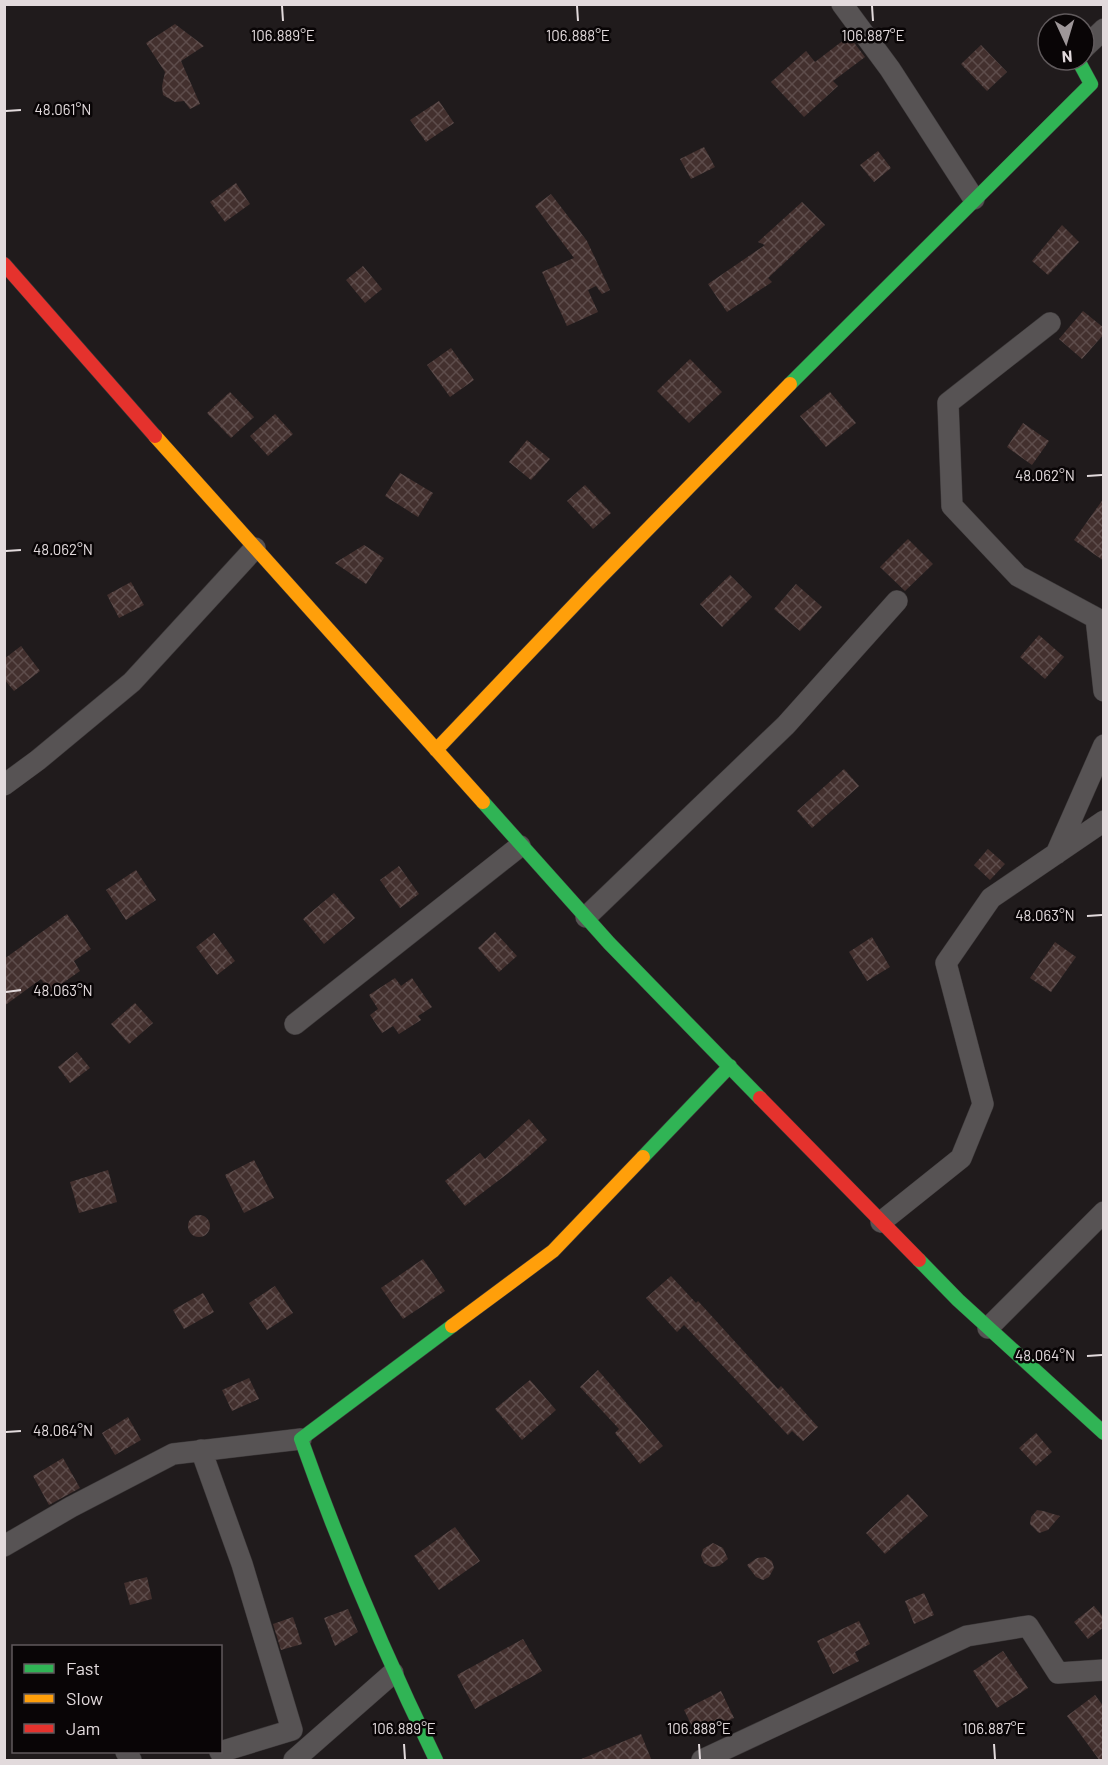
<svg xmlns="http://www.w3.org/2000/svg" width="1108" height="1765" viewBox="0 0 1108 1765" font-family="Barlow,sans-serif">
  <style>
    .building { fill: url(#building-cross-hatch) }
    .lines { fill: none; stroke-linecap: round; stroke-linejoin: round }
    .street-casing { stroke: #3c3839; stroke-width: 22 }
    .fast-casing { stroke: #3c3839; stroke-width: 15 }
    .slow-casing { stroke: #3c3839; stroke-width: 15 }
    .jam-casing { stroke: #3c3839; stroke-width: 15 }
    .street { stroke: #575354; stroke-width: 21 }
    .fast { stroke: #30b455; stroke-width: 14 }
    .slow { stroke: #ff9f0a; stroke-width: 14 }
    .jam { stroke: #e5322d; stroke-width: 14 }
    .ticks { fill: none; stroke: #e2dadc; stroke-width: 2 }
    .ticks-label { font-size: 15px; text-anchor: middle; fill: #e2dadc; stroke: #090506; stroke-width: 5; stroke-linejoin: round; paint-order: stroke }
  </style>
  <defs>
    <pattern id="building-cross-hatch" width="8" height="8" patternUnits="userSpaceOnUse" patternTransform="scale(1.5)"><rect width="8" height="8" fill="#43302e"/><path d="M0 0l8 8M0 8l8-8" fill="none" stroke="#5e4d4c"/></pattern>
  </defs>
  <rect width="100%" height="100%" fill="#201b1c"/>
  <path class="building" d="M 175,24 L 204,46 L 181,61 L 200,104 L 190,109 L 184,101 L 175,102 L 163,95 L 162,86 L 165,72 L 146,43 Z
    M 849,36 L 865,57 L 833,81 L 838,86 L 804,117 L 771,82 L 806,51 L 815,62 Z
    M 981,45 L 1007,72 L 987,91 L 961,64 Z
    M 439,101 L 454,123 L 426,142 L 410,120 Z
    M 704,147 L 715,167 L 691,179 L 680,159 Z
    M 878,151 L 891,168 L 874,182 L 860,165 Z
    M 236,183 L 250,204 L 225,222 L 210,202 Z
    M 551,194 L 587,241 L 610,290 L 602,294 L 596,286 L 588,290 L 598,312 L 567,326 L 542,272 L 574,258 L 535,206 Z
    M 802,202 L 825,225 L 768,278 L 772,282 L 727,312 L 708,284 L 765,245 L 758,242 Z
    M 1062,225 L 1079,242 L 1048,275 L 1032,261 Z
    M 363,266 L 382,289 L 365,303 L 346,280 Z
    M 1083,311 L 1104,328 L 1104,334 L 1082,359 L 1059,339 Z
    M 451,348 L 474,380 L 450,397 L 427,365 Z
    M 690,359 L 722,392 L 689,423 L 657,391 Z
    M 230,392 L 254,417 L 231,438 L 207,413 Z
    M 830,392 L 856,423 L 826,447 L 800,416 Z
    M 275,414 L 293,434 L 268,456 L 250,436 Z
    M 1023,423 L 1049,441 L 1032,465 L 1007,447 Z
    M 527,440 L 550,459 L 531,480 L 509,462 Z
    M 400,473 L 433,493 L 418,517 L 385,496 Z
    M 585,485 L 611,513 L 593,529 L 567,501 Z
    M 1104,498 L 1104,561 L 1074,540 Z
    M 908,539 L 933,564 L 905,591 L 880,567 Z
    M 364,545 L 384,558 L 366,584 L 335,563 Z
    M 730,575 L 752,597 L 722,627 L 700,604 Z
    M 131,582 L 144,605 L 119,618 L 107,595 Z
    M 796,584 L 822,607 L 800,631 L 774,609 Z
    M 1039,635 L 1064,657 L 1045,679 L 1020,657 Z
    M 21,646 L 40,671 L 14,691 L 4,679 L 4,659 Z
    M 844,769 L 859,786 L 812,828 L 797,811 Z
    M 988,849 L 1005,864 L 990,880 L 974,865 Z
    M 399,866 L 419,894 L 400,908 L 380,880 Z
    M 136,870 L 156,900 L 126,920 L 106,890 Z
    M 334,893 L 355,918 L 324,944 L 303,919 Z
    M 67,914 L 91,949 L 74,961 L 80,971 L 50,992 L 41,979 L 4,1006 L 4,959 Z
    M 495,932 L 517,956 L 499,972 L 478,948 Z
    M 214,933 L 235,961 L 217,975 L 196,947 Z
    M 872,937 L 890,967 L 867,981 L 849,952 Z
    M 1055,942 L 1076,957 L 1051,992 L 1030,978 Z
    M 395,978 L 401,986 L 412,978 L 432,1007 L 418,1016 L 421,1020 L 399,1034 L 393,1026 L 382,1033 L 370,1015 L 378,1009 L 369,995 Z
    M 135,1003 L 153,1023 L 129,1044 L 111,1024 Z
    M 77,1052 L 90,1068 L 70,1083 L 58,1067 Z
    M 529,1119 L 547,1140 L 520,1164 L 465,1206 L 445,1181 L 480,1153 L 485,1159 Z
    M 254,1160 L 274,1198 L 244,1213 L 225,1175 Z
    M 108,1170 L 117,1202 L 79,1213 L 70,1182 Z
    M188 1226a11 11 0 1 1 22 0a11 11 0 1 1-22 0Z
    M 423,1259 L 445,1291 L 403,1319 L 381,1288 Z
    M 671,1276 L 696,1303 L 698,1301 L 778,1389 L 781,1386 L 818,1427 L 803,1441 L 792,1431 L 788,1435 L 684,1325 L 677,1332 L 646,1298 Z
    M 275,1286 L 293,1313 L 267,1330 L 249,1303 Z
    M 203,1293 L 214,1312 L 184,1329 L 173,1310 Z
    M 598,1370 L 663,1446 L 640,1464 L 615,1433 L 619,1429 L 580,1387 Z
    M 249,1378 L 259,1399 L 232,1411 L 222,1390 Z
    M 530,1380 L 556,1410 L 522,1440 L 495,1409 Z
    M 128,1417 L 141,1440 L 115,1455 L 102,1433 Z
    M 1036,1433 L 1052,1452 L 1036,1466 L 1019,1448 Z
    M 63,1458 L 80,1488 L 49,1505 L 33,1476 Z
    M 908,1494 L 928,1516 L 885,1554 L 866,1533 Z
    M 1037,1510 L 1043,1511 L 1060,1516 L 1048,1530 L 1039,1533 L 1030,1524 L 1031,1517 Z
    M 455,1527 L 480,1561 L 439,1590 L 414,1556 Z
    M 713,1543 L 723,1548 L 728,1559 L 719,1566 L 711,1567 L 704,1563 L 701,1556 L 703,1549 Z
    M 765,1557 L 772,1561 L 774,1568 L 769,1577 L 763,1580 L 756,1577 L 747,1565 L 757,1558 Z
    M 147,1577 L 152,1599 L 130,1605 L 124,1583 Z
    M 924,1593 L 934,1615 L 914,1624 L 905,1601 Z
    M 1094,1606 L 1104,1618 L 1104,1627 L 1088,1639 L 1074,1622 Z
    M 348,1609 L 358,1632 L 335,1646 L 324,1618 Z
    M 293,1617 L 302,1644 L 281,1650 L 273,1624 Z
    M 859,1621 L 870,1644 L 855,1652 L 859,1661 L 833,1674 L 817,1641 Z
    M 523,1639 L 542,1671 L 475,1709 L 457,1675 Z
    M 1003,1651 L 1028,1688 L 997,1708 L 973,1671 Z
    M 721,1691 L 734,1718 L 697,1736 L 684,1710 Z
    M 1095,1695 L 1104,1707 L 1104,1761 L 1100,1761 L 1067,1716 Z
    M 641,1734 L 652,1761 L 579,1761 L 579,1760 Z"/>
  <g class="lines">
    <defs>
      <path id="street" d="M 842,4 L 890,69 L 974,199
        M 1084,48 L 1104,29
        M 1050,323 L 948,403 L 952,506 L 1018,576 L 1096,618 L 1104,691
        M 4,785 L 38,760 L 132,682 L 255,548
        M 1056,854 L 1104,745
        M 586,917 L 786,725 L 897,601
        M 295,1024 L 520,846
        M 881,1222 L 961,1158 L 983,1104 L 946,963 L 991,898 L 1104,821
        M 988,1328 L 1104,1212
        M 201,1450 L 242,1564 L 292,1730 L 220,1752
        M 4,1546 L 71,1507 L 173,1454 L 301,1439
        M 126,1752 L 131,1760
        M 294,1760 L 393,1673
        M 702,1760 L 967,1636 L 1028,1626 L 1058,1673 L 1104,1670"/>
      <path id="fast" d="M 790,384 L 1091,84 L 1078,60
        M 483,802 L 609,943 L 760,1098
        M 643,1157 L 730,1066
        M 919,1260 L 958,1300 L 1104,1433
        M 436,1760 C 385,1655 340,1549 301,1439 L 452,1326"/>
      <path id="slow" d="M 155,436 L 483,802
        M 436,750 L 597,581 L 790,384
        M 452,1326 L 553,1251 L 643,1157"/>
      <path id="jam" d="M 4,264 L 155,436
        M 760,1098 L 919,1260"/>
    </defs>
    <use href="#street" class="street-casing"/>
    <use href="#fast" class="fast-casing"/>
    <use href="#slow" class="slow-casing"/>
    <use href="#jam" class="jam-casing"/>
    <use href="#street" class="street"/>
    <use href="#fast" class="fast"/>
    <use href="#slow" class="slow"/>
    <use href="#jam" class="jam"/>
  </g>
  <path class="ticks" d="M 282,6 L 283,21M 577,6 L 578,21M 872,6 L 873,21M 6,111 L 21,110M 1087,476 L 1102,475M 6,551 L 21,550M 1087,916 L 1102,915M 6,992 L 21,990M 1087,1356 L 1102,1355M 6,1432 L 21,1431M 404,1744 L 405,1759M 699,1744 L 700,1759M 994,1744 L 995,1759"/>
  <g class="ticks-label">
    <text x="283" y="41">106.889°E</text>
    <text x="578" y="41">106.888°E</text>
    <text x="873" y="41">106.887°E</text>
    <text x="63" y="115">48.061°N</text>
    <text x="1045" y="481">48.062°N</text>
    <text x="63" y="555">48.062°N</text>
    <text x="1045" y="921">48.063°N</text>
    <text x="63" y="996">48.063°N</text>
    <text x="1045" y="1361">48.064°N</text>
    <text x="63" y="1436">48.064°N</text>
    <text x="404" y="1734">106.889°E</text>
    <text x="699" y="1734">106.888°E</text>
    <text x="994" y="1734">106.887°E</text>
  </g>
  <rect width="1108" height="1765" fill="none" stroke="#e2dadc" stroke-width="12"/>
  <rect x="12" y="1645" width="210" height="108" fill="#090506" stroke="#605a5c" stroke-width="1.5"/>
  <rect x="24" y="1664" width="30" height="9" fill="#30b455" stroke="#605a5c" stroke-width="1.5"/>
  <text x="66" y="1675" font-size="18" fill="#e2dadc">Fast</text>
  <rect x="24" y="1694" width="30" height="9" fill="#ff9f0a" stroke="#605a5c" stroke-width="1.5"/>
  <text x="66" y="1705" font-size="18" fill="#e2dadc">Slow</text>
  <rect x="24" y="1724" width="30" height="9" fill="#e5322d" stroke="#605a5c" stroke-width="1.5"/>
  <text x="66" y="1735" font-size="18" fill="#e2dadc">Jam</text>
  <g transform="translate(1066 42) rotate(176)"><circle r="28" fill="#090506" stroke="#605a5c" stroke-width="1.5"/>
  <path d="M0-4.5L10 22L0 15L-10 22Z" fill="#9e9799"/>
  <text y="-9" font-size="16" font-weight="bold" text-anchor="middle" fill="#e2dadc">N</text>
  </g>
</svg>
